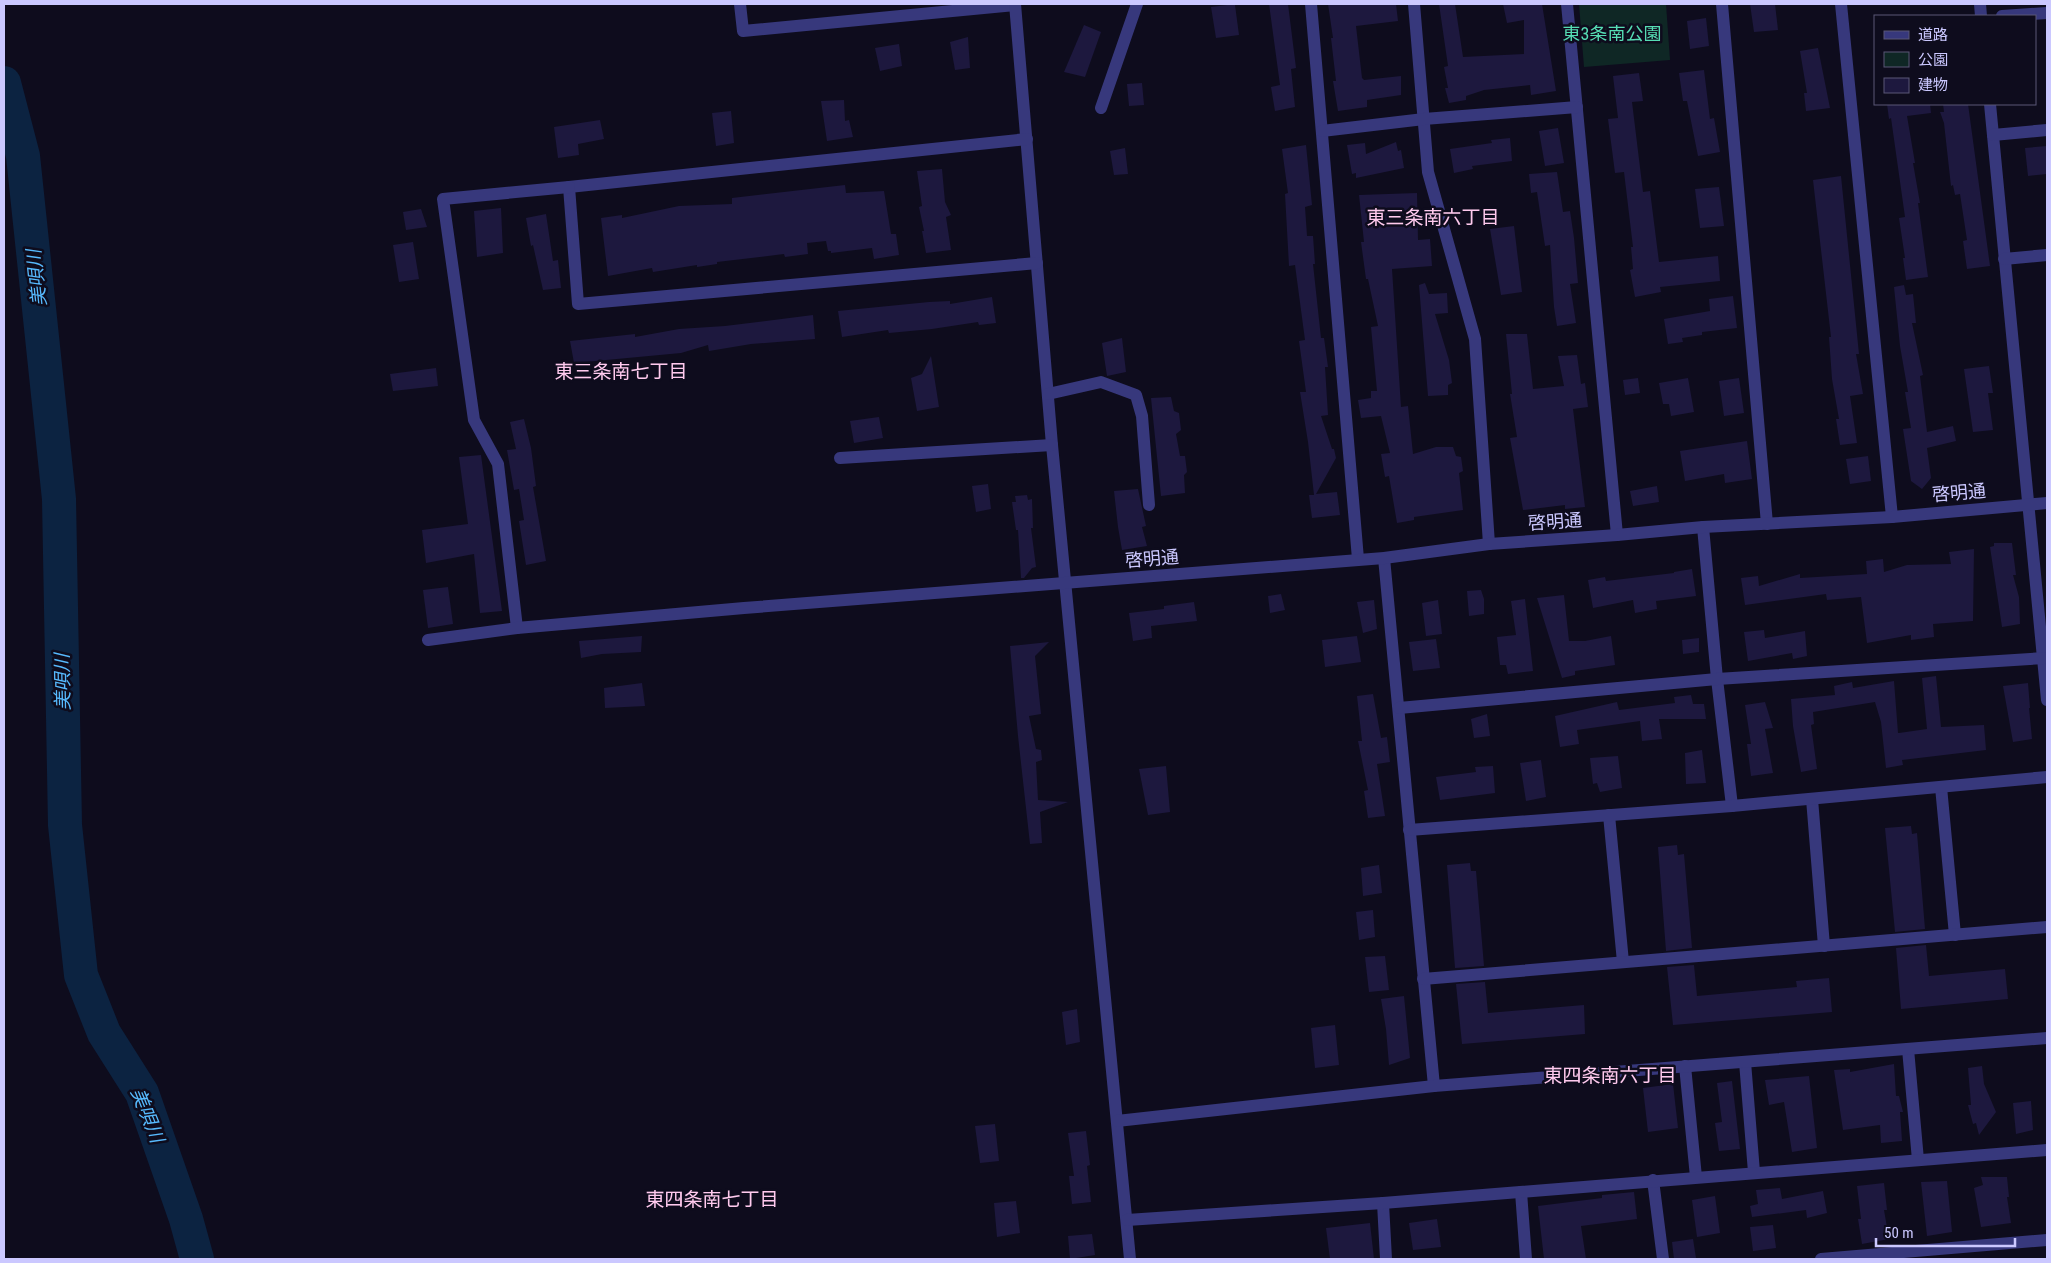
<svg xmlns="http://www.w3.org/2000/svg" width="2051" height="1263" font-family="'Roboto Condensed','Noto Sans JP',sans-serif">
<rect width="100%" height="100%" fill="#0e0c1d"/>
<!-- green -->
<path fill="#0f2725" d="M 1579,4 L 1666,4 L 1670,60 L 1584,67 Z"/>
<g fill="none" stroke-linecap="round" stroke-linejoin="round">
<!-- river -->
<path stroke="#0c2341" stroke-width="34" d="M 4,83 L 23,156 L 59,499 L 65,825 L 81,975 L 104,1033 L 142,1093 L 186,1219 L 197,1259"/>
</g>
<!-- building -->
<g fill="#1d183e">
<path d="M 1269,4 L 1288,4 L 1296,68 L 1291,69 L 1295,107 L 1275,111 L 1271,87 L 1280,85 Z"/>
<path d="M 1328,4 L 1396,4 L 1398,21 L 1356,26 L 1362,78 L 1364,80 L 1401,76 L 1401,95 L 1367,100 L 1367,107 L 1338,111 L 1333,81 L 1336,81 L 1331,38 L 1333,38 Z"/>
<path d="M 1439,4 L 1455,4 L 1463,57 L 1524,54 L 1524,20 L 1507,23 L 1503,4 L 1542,4 L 1556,91 L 1531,95 L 1530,85 L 1484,90 L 1466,96 L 1466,100 L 1449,103 L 1445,88 L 1448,88 L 1444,67 L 1448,66 Z"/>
<path d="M 1750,4 L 1775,4 L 1778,30 L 1754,32 Z"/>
<path d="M 1227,5 L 1235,5 L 1239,35 L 1216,38 L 1211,7 Z"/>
<path d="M 1706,18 L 1709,46 L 1690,49 L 1687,21 Z"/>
<path d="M 1084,25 L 1101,32 L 1085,77 L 1064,72 Z"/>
<path d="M 968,37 L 970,68 L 955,70 L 950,42 Z"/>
<path d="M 899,44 L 902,66 L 880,71 L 875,48 Z"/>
<path d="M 1818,48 L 1830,108 L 1806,111 L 1804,93 L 1807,93 L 1800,51 Z"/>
<path d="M 1704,70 L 1710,119 L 1714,118 L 1720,152 L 1698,156 L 1687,101 L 1683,101 L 1679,73 Z"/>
<path d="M 1639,73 L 1643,101 L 1632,102 L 1643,192 L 1650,191 L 1659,262 L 1718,256 L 1720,281 L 1660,287 L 1661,292 L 1635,297 L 1630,270 L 1633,269 L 1631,247 L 1633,247 L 1624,172 L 1615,173 L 1608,119 L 1618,118 L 1613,76 Z"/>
<path d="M 1142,83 L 1144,105 L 1129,106 L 1127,84 Z"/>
<path d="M 844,100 L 845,121 L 849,120 L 853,137 L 827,141 L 821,101 Z"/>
<path d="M 1887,104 L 1930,104 L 1931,113 L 1907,116 L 1915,163 L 1913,163 L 1920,203 L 1918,203 L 1928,277 L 1906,280 L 1903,258 L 1905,258 L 1899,218 L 1905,217 L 1891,118 L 1889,119 Z"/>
<path d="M 1943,104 L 1968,104 L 1990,266 L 1967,269 L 1963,241 L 1967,240 L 1960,194 L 1955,195 L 1953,185 L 1951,186 L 1944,123 L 1940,112 L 1944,112 Z"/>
<path d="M 731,111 L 734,143 L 716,146 L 712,113 Z"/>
<path d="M 600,120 L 604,139 L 578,144 L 579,155 L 558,158 L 554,127 Z"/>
<path d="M 1558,128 L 1564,163 L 1545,166 L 1539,131 Z"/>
<path d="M 1510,138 L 1512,161 L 1472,166 L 1473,169 L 1454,173 L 1450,149 L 1492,143 L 1491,140 Z"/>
<path d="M 1396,142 L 1398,151 L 1401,150 L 1404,168 L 1356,178 L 1356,173 L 1352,174 L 1347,145 L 1365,143 L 1366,154 Z"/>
<path d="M 1306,145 L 1312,205 L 1305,207 L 1307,236 L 1313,236 L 1315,264 L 1313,264 L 1321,338 L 1324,338 L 1328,367 L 1325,367 L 1328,415 L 1321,416 L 1332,449 L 1334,449 L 1336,458 L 1316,494 L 1337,492 L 1340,515 L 1312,518 L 1309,495 L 1314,495 L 1308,442 L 1300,392 L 1306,392 L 1299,341 L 1305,340 L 1295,265 L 1289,266 L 1285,194 L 1288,193 L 1282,149 Z"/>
<path d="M 2047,146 L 2047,174 L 2028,176 L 2025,148 Z"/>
<path d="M 1125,148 L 1128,174 L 1114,175 L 1110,151 Z"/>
<path d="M 942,169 L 945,202 L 951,215 L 946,217 L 951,250 L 926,253 L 922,231 L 924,231 L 919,207 L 922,206 L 917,171 Z"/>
<path d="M 1557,172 L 1563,212 L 1570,211 L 1574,238 L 1578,283 L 1570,284 L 1576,323 L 1557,326 L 1554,307 L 1550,245 L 1545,246 L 1537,192 L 1531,193 L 1529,174 Z"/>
<path d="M 1841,176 L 1859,354 L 1856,354 L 1863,394 L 1850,396 L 1857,443 L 1840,445 L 1836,419 L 1839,419 L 1832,379 L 1829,337 L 1831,337 L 1813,180 Z"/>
<path d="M 845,185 L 846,193 L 884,191 L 891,234 L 896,234 L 899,255 L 874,259 L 872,248 L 831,253 L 831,251 L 828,251 L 826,241 L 807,243 L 808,254 L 785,257 L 784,254 L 717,262 L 717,264 L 697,267 L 697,265 L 653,272 L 652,268 L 608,276 L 601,218 L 622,215 L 622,218 L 679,206 L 732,204 L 732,198 Z"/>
<path d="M 1719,187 L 1724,226 L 1700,228 L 1695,189 Z"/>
<path d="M 1417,193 L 1418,240 L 1430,239 L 1432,266 L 1392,269 L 1401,407 L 1408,406 L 1413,454 L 1436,447 L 1453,447 L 1456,456 L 1461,457 L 1463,471 L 1459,473 L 1463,510 L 1414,517 L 1414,520 L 1397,523 L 1389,476 L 1385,477 L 1381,454 L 1390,453 L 1381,416 L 1361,418 L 1358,400 L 1371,398 L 1371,391 L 1377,391 L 1371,327 L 1378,326 L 1368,279 L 1366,279 L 1361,242 L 1364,242 L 1359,195 Z"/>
<path d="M 501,208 L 503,253 L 477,257 L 474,211 Z"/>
<path d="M 421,209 L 427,227 L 406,230 L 403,212 Z"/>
<path d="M 546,214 L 553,261 L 558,260 L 561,288 L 543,290 L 533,245 L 531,246 L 526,218 Z"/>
<path d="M 1514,226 L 1522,292 L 1501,295 L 1490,229 Z"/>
<path d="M 413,242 L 419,279 L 399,282 L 393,245 Z"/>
<path d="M 1425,283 L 1429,294 L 1447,293 L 1448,313 L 1435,314 L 1449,360 L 1452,383 L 1448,385 L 1448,395 L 1428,396 L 1419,285 Z"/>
<path d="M 1904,285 L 1906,295 L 1913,294 L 1916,323 L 1912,323 L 1923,375 L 1920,376 L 1927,432 L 1953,426 L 1956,441 L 1927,448 L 1931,478 L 1922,489 L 1911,481 L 1903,429 L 1911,428 L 1905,392 L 1908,392 L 1900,346 L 1894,287 Z"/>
<path d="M 1733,296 L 1737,328 L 1702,332 L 1702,335 L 1682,338 L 1683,342 L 1668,344 L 1664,319 L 1710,311 L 1709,299 Z"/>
<path d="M 992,297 L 996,323 L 979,325 L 978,322 L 932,329 L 889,333 L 888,330 L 842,337 L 838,311 L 929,302 L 950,301 L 950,304 Z"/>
<path d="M 813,315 L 815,339 L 751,344 L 709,351 L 708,345 L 681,353 L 574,363 L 570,341 L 635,334 L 635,337 L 679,329 L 725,326 Z"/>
<path d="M 1506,334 L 1527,334 L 1533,389 L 1564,386 L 1558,356 L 1577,355 L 1581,384 L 1585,383 L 1588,407 L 1573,409 L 1585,507 L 1565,509 L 1565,505 L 1523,510 L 1510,438 L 1517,437 L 1510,394 L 1512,394 Z"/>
<path d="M 1122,338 L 1126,372 L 1107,376 L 1102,343 Z"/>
<path d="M 931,356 L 939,407 L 917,411 L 911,378 L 922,374 Z"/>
<path d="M 1989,366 L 1993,393 L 1988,393 L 1993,430 L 1973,432 L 1964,369 Z"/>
<path d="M 436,368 L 438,386 L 393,391 L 390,374 Z"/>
<path d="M 1638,378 L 1640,393 L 1625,395 L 1623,380 Z"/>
<path d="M 1688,378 L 1694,412 L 1671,416 L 1669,404 L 1663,404 L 1659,383 Z"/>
<path d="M 1739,378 L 1744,413 L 1724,416 L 1719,381 Z"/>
<path d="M 1171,397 L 1174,411 L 1179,413 L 1181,430 L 1176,434 L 1180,456 L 1185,456 L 1187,472 L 1184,475 L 1185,493 L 1161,496 L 1151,398 Z"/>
<path d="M 879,417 L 883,438 L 854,443 L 850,421 Z"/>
<path d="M 524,419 L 531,448 L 536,486 L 533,487 L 546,561 L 526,565 L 519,521 L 524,520 L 519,489 L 514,490 L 507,450 L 516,449 L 510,422 Z"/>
<path d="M 1747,441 L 1752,479 L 1725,483 L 1724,474 L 1685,481 L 1680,451 Z"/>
<path d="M 481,455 L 502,611 L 480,613 L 474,554 L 426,563 L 422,530 L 468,524 L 459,457 Z"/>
<path d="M 1868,456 L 1871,481 L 1850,484 L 1846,459 Z"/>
<path d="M 988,484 L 991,509 L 976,512 L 972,486 Z"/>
<path d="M 1657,486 L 1659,502 L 1633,506 L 1630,491 Z"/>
<path d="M 1138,489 L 1146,526 L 1142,527 L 1147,546 L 1122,550 L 1118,527 L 1114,491 Z"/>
<path d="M 1027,495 L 1028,500 L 1032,499 L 1033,528 L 1031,528 L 1036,567 L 1032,568 L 1024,578 L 1021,578 L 1018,530 L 1016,530 L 1012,502 L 1016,502 L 1015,496 Z"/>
<path d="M 1994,543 L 2012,543 L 2016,575 L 2013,575 L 2019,597 L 2020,624 L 2002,627 L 1990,547 L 1994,546 Z"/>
<path d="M 1974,549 L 1973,621 L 1933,624 L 1934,637 L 1911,640 L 1911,635 L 1867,643 L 1861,597 L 1827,600 L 1826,594 L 1745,605 L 1741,578 L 1758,576 L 1759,586 L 1800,574 L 1800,578 L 1867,574 L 1866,561 L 1883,559 L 1884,572 L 1907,565 L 1951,564 L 1949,552 Z"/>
<path d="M 1692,569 L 1696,596 L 1656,601 L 1657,609 L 1635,613 L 1633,600 L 1593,608 L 1588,580 L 1605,577 L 1606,581 L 1674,573 L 1674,572 Z"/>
<path d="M 448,587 L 453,624 L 428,628 L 423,590 Z"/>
<path d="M 1481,590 L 1484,599 L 1484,614 L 1469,616 L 1467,591 Z"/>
<path d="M 1281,594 L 1285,610 L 1270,613 L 1268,596 Z"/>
<path d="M 1564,595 L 1569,641 L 1585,641 L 1611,636 L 1615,665 L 1575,671 L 1575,675 L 1562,678 L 1537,598 Z"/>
<path d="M 1525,599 L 1533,671 L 1508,674 L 1506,665 L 1500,665 L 1497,637 L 1516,635 L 1511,601 Z"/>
<path d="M 1374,600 L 1377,629 L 1363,633 L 1357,602 Z"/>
<path d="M 1438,600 L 1442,634 L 1426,636 L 1422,603 Z"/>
<path d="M 1194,602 L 1197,621 L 1151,626 L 1152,638 L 1133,641 L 1129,613 L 1164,609 L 1164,606 Z"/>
<path d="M 1764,630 L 1765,638 L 1805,631 L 1807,656 L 1793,659 L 1792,653 L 1748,661 L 1744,632 Z"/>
<path d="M 642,636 L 641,652 L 602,654 L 581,658 L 579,641 Z"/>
<path d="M 1357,636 L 1361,662 L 1325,667 L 1322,640 Z"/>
<path d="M 1699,638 L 1699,652 L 1683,654 L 1682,640 Z"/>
<path d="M 1436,639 L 1440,668 L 1413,671 L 1409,642 Z"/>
<path d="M 1049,642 L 1035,656 L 1041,714 L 1029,716 L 1036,749 L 1041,750 L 1042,760 L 1036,762 L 1038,800 L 1068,802 L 1040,812 L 1042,843 L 1030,844 L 1018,736 L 1010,646 Z"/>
<path d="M 1936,676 L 1941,727 L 1984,725 L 1986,750 L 1902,760 L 1903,765 L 1886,768 L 1881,722 L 1875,702 L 1813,712 L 1814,724 L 1811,725 L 1817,769 L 1801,772 L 1793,726 L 1791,699 L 1835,695 L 1834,686 L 1852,682 L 1853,688 L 1894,681 L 1898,733 L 1899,733 L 1927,729 L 1922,678 Z"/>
<path d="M 642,683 L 645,706 L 605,708 L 604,688 Z"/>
<path d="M 2028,683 L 2030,708 L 2029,708 L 2032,739 L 2013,742 L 2003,686 Z"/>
<path d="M 1373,694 L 1381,738 L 1387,737 L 1390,762 L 1377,764 L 1385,816 L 1368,818 L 1364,791 L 1368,790 L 1358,741 L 1362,741 L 1357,696 Z"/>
<path d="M 1691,695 L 1693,704 L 1704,704 L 1706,719 L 1659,719 L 1662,739 L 1642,741 L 1640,721 L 1577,730 L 1579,744 L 1560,747 L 1555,716 L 1617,702 L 1619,710 L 1675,703 L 1674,697 Z"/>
<path d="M 1765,702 L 1773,728 L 1765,729 L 1773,773 L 1751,776 L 1747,744 L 1751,744 L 1745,705 Z"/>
<path d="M 1487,714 L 1490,736 L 1474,738 L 1471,719 Z"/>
<path d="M 1702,750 L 1706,783 L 1686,784 L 1685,753 Z"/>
<path d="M 1618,756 L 1622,788 L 1600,792 L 1597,783 L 1593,784 L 1590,758 Z"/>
<path d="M 1541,760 L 1546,797 L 1526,801 L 1520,763 Z"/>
<path d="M 1166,766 L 1170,812 L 1148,815 L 1139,769 Z"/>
<path d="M 1493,766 L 1495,793 L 1440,800 L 1436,777 L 1476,772 L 1475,767 Z"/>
<path d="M 1911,826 L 1912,834 L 1917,833 L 1925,929 L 1895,932 L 1885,828 Z"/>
<path d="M 1677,845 L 1678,855 L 1684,854 L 1692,948 L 1666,951 L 1658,847 Z"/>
<path d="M 1470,863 L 1471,871 L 1476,871 L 1484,966 L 1455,968 L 1447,865 Z"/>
<path d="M 1379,865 L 1382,893 L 1363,896 L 1361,868 Z"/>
<path d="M 1373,910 L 1375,937 L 1359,940 L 1356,912 Z"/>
<path d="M 1926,945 L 1929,976 L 2005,969 L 2008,999 L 1901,1009 L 1896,948 Z"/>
<path d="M 1385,956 L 1389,990 L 1369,992 L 1365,957 Z"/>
<path d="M 1694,965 L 1697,996 L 1797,987 L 1796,981 L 1829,978 L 1832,1012 L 1673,1025 L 1667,967 Z"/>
<path d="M 1485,982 L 1488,1013 L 1584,1005 L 1585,1034 L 1462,1044 L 1456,984 Z"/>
<path d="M 1404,996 L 1410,1058 L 1389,1065 L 1386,1029 L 1381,999 Z"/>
<path d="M 1077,1009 L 1080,1042 L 1066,1045 L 1062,1012 Z"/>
<path d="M 1335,1025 L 1339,1065 L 1315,1068 L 1311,1028 Z"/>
<path d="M 1894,1064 L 1896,1096 L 1899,1096 L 1903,1112 L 1900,1112 L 1902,1141 L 1881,1143 L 1880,1125 L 1843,1130 L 1834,1070 L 1850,1069 L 1850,1072 Z"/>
<path d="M 1982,1066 L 1984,1084 L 1996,1112 L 1979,1135 L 1976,1123 L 1973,1124 L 1968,1105 L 1971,1105 L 1968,1068 Z"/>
<path d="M 1809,1076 L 1817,1148 L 1792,1152 L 1784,1102 L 1769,1105 L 1765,1080 Z"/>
<path d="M 1732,1081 L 1740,1149 L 1719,1151 L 1715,1123 L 1722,1122 L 1717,1083 Z"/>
<path d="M 1673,1084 L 1678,1128 L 1648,1132 L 1643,1088 Z"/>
<path d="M 2031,1101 L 2033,1130 L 2016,1134 L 2013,1103 Z"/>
<path d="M 995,1124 L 999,1161 L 980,1163 L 975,1126 Z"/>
<path d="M 1086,1131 L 1090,1165 L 1087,1166 L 1091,1202 L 1072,1204 L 1069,1176 L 1074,1176 L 1068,1133 Z"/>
<path d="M 1981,1177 L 2007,1177 L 2009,1197 L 2007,1197 L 2011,1223 L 1981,1227 L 1974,1188 L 1983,1185 Z"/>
<path d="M 1947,1181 L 1952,1232 L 1927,1236 L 1921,1182 Z"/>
<path d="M 1884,1183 L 1887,1210 L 1884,1210 L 1889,1239 L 1862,1244 L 1858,1219 L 1861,1219 L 1857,1186 Z"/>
<path d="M 1780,1188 L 1782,1199 L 1823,1191 L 1827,1213 L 1807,1218 L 1806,1210 L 1752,1217 L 1750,1206 L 1758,1204 L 1756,1190 Z"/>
<path d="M 1634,1192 L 1637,1219 L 1581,1226 L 1586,1259 L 1544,1259 L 1538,1206 L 1602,1198 L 1602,1195 Z"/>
<path d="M 1715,1196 L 1720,1233 L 1697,1237 L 1692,1200 Z"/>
<path d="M 1016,1201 L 1020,1233 L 997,1237 L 994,1203 Z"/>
<path d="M 1437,1219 L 1441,1247 L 1413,1250 L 1409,1223 Z"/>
<path d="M 1370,1223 L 1374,1259 L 1330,1259 L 1326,1228 Z"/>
<path d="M 1773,1225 L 1776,1248 L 1753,1251 L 1750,1227 Z"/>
<path d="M 1092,1234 L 1095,1255 L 1070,1259 L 1068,1236 Z"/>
<path d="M 1693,1239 L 1696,1258 L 1674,1259 L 1672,1242 Z"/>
</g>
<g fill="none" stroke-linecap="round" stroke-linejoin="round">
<!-- minor -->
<g stroke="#37387c" stroke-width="12">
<path d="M 740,4 L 743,31 L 1015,5"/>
<path d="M 1015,4 L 1052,445 L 1130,1259"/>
<path d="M 1311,4 L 1358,559"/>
<path d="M 1414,4 L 1428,172 L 1475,339 L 1489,544"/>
<path d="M 1567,4 L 1617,535"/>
<path d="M 1722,4 L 1767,524"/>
<path d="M 1841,4 L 1892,517"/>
<path d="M 1980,4 L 1981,16"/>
<path d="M 2002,16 L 2047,13"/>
<path d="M 1990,104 L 2047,700"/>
<path d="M 1101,108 L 1137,4"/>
<path d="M 1322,131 L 1424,119 L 1577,107"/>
<path d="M 1993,135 L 2047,130"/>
<path d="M 1027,139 L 569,187 L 578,304 L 1037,263"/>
<path d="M 2004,259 L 2047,255"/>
<path d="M 1048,394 L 1101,382 L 1136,395 L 1142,416 L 1149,505"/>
<path d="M 840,458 L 1052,445"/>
<path d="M 1703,527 L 1717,679 L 1732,806"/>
<path d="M 1384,558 L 1434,1086"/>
<path d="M 517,628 L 498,464 L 474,420 L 443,199 L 569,187"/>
<path d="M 428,640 L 517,628 L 744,608 L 1384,558 L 1489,544 L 1617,535 L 1703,527 L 1892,517 L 2047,503"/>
<path d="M 1399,708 L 1717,679 L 2044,658"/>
<path d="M 1941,787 L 1955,935"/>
<path d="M 1812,799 L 1824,946"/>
<path d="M 1609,815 L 1623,962"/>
<path d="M 1409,830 L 1732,806 L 2047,777"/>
<path d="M 1423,979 L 2047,927"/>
<path d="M 1908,1049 L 1918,1160"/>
<path d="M 1745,1062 L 1754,1172"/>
<path d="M 1685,1066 L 1696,1177"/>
<path d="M 1117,1121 L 1434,1086 L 2047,1038"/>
<path d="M 1653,1180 L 1663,1259"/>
<path d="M 1521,1192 L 1526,1259"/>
<path d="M 1383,1203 L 1386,1259"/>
<path d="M 1127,1220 L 1383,1203 L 2047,1150"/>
<path d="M 1821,1259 L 2047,1240"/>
</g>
</g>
<g text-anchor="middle" stroke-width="5" stroke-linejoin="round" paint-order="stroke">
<!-- park labels -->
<g font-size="18" fill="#56ddb4" stroke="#0e0c1d">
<text x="1612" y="40">東3条南公園</text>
</g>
<!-- street labels -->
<g font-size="18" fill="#cbc8ff" stroke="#0e0c1d">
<text transform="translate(1959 493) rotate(-5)" y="6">啓明通</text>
<text transform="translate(1555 522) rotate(-4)" y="6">啓明通</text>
<text transform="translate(1152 559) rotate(-5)" y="6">啓明通</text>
</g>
<!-- neighbourhood labels -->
<g font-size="19" fill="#ffcaee" stroke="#0e0c1d">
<text x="1433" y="224">東三条南六丁目</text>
<text x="621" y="378">東三条南七丁目</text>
<text x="1610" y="1082">東四条南六丁目</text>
<text x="712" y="1206">東四条南七丁目</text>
</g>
<!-- water labels -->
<g font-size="19" font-style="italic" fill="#57bafe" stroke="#0e0c1d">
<text transform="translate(36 278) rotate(-96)" y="7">美唄川</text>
<text transform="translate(62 682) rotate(-91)" y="7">美唄川</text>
<text transform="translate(148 1115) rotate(68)" y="7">美唄川</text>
</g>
</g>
<!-- border -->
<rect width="2051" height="1263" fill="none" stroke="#cbc8ff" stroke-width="10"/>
<!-- legend -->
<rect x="1874" y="15" width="162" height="90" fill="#0e0c1d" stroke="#5a5777"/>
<rect x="1884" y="31" width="25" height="8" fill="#37387c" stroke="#5a5777"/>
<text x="1918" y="40" font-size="15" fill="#cbc8ff">道路</text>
<rect x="1884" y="52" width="25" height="15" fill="#0f2725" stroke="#5a5777"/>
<text x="1918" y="65" font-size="15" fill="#cbc8ff">公園</text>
<rect x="1884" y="78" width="25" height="15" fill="#1d183e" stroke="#5a5777"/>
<text x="1918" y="90" font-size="15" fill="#cbc8ff">建物</text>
<!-- scale -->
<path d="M1876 1238v8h139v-8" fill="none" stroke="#cbc8ff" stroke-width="2.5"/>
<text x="1884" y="1238" font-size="15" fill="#cbc8ff" stroke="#0e0c1d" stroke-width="4" paint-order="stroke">50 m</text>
</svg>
